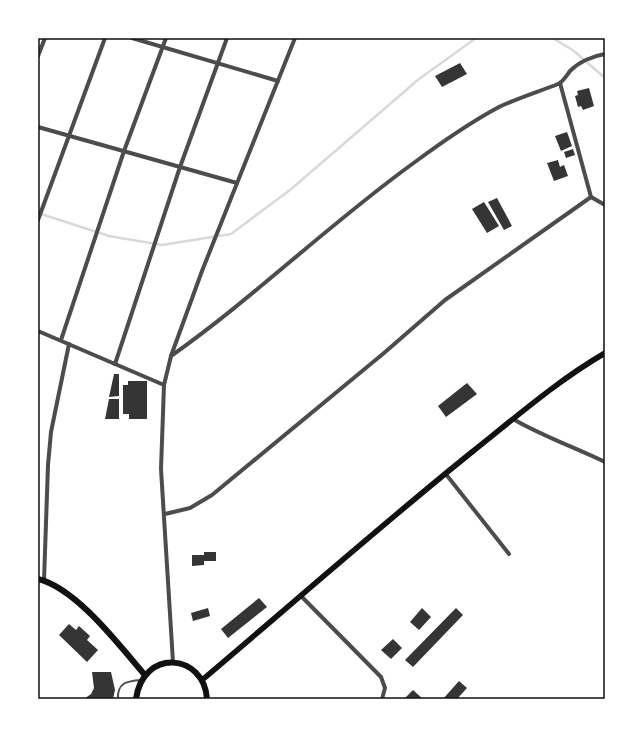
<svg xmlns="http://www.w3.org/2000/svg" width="643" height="737" font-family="Bitter,serif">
<rect width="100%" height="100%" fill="#fff"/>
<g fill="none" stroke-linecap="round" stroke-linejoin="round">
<!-- stream -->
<g stroke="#d9d9d9" stroke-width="2.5">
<path d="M 553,38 L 574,51 L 605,78"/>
<path d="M 38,213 L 109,236 L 162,245 L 231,234 L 290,190 L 419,79 L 476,38"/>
</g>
</g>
<!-- building -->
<g fill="#353535">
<path d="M 460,63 L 467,74 L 442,87 L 435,76 Z"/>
<path d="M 589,88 L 594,106 L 583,110 L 581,106 L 578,107 L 575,96 L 578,95 L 577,91 Z"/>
<path d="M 567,132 L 572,146 L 561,151 L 555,136 Z"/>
<path d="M 573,149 L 575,155 L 566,158 L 564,152 Z"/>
<path d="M 558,160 L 560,167 L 564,165 L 568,176 L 554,181 L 547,163 Z"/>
<path d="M 497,198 L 512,226 L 504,230 L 488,202 Z"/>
<path d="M 484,202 L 499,226 L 487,233 L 472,209 Z"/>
<path d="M 114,374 L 119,374 L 119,396 L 109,397 Z"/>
<path d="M 128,381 L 147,381 L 147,419 L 129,419 L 129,414 L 123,414 L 123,385 L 128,385 Z"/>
<path d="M 467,383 L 477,394 L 446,417 L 438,406 Z"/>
<path d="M 109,399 L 119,399 L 119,419 L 105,419 Z"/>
<path d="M 204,552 L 216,552 L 216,561 L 204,561 L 204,565 L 192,566 L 192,555 L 204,555 Z"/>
<path d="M 259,598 L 267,607 L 228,638 L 221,629 Z"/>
<path d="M 208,608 L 210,616 L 193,621 L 191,613 Z"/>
<path d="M 422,608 L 431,617 L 419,630 L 410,622 Z"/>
<path d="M 456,608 L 463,615 L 413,667 L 405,660 Z"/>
<path d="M 69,624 L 76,630 L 79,626 L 90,636 L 87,640 L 98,650 L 87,662 L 59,635 Z"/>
<path d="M 393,639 L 402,648 L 391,659 L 381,650 Z"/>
<path d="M 92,672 L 111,672 L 115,690 L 113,699 L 84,699 L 91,694 L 94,688 Z"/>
<path d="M 459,681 L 467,688 L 457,699 L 443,699 Z"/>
<path d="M 413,690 L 423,699 L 404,699 Z"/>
</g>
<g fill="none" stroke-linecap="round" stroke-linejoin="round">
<!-- service -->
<path stroke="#4c4c4c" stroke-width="2" d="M 118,699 C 117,682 128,681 141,680"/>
<!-- minor -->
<g stroke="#4c4c4c" stroke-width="4">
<path d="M 132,38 L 278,81"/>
<path d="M 38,56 L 45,38"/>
<path d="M 560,83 L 591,197 L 605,205"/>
<path d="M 38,127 L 237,183"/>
<path d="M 38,220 L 105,38"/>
<path d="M 38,331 L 164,385"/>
<path d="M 61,340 L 124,151 L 166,38"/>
<path d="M 171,356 C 256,296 330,223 415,162 C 442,142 469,123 499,107 C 518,98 538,92 558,84 C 563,82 567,75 570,71 C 579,62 593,56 605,54"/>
<path d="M 115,364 L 180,167 L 227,38"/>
<path d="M 513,419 C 542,436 574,447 605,462"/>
<path d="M 445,473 L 509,554"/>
<path d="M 165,514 L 190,508 L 212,495 L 384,353 L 445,300 L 591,197"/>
<path d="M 44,581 L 48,465 L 51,432 L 69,344"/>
<path d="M 301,596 L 381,677 L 385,688 L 382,699"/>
<path d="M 173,662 L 161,469 L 164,385 L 171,356 L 202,271 L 295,38"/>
</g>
<!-- secondary -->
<path stroke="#111" stroke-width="5.5" d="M 202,680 C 292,604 380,526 472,452 C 516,417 557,381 605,353"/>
<!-- primary -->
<g stroke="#111" stroke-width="6">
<path d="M 38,579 C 76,588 119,645 144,674"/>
<path d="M 136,699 C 143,648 204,653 207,699"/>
</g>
</g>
<!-- border -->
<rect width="643" height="737" fill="none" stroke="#ffffff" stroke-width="78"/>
<rect x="39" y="39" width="565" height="659" fill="none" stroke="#111" stroke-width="1.5"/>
</svg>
